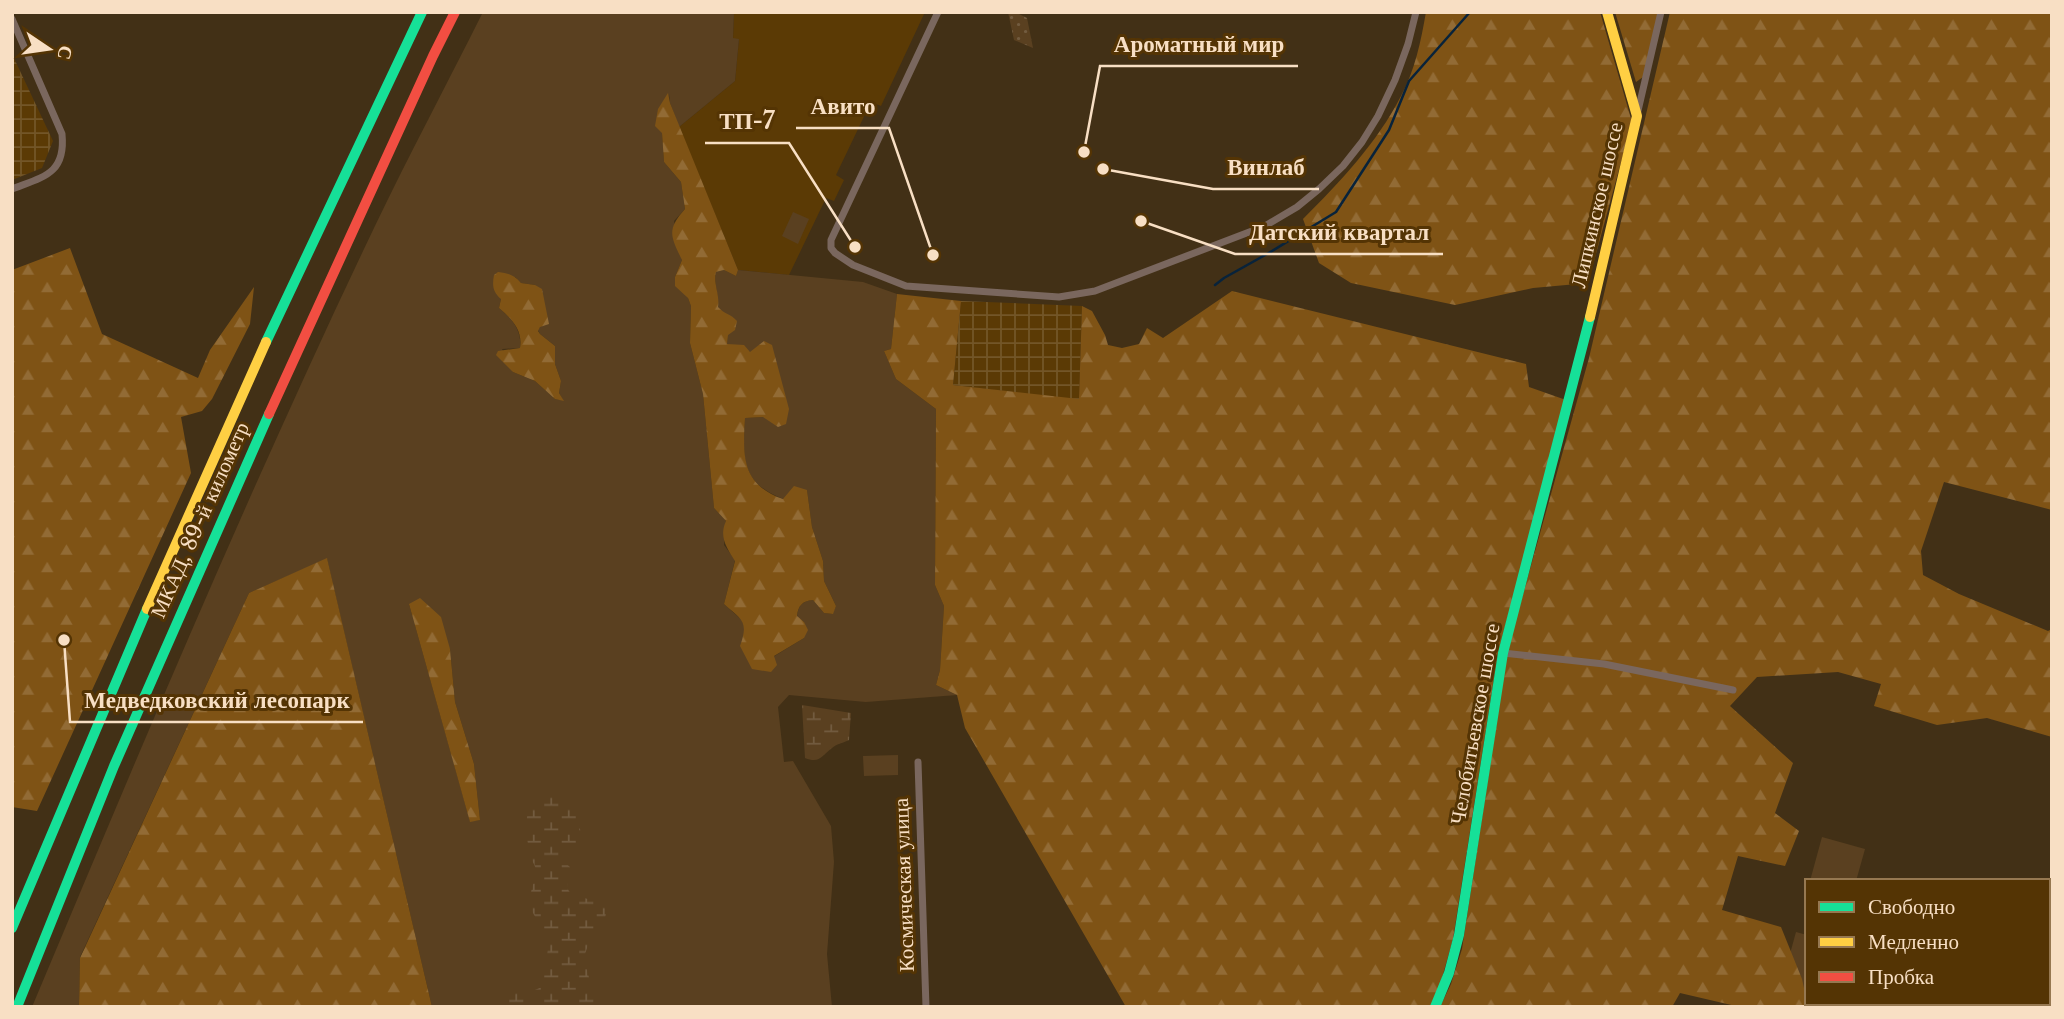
<svg xmlns="http://www.w3.org/2000/svg" width="2064" height="1019" font-family="'Libre Baskerville',serif">
<defs>
<pattern id="industrial-grid" width="8" height="8" patternUnits="userSpaceOnUse" patternTransform="scale(1.75)"><rect width="8" height="8" fill="#5b3a05"/><path d="M0 4h8M4 0v8" fill="none" stroke="#735628"/></pattern>
<pattern id="forest-firs" width="22" height="20" patternUnits="userSpaceOnUse" patternTransform="scale(1.75)"><rect width="22" height="20" fill="#7f5315"/><path d="M5 1l3.5 6h-7zM16 11l3.5 6h-7z" fill="#926b35"/></pattern>
<pattern id="wetland-marsh" width="20" height="14" patternUnits="userSpaceOnUse" patternTransform="scale(1.75)"><rect width="20" height="14" fill="#5a4020"/><path d="M1 5h8M5 5V1M11 12h8M15 12V8" fill="none" stroke="#725b3f"/></pattern>
<pattern id="park-dots" width="8" height="8" patternUnits="userSpaceOnUse" patternTransform="scale(1.75)"><rect width="8" height="8" fill="#5a4020"/><path d="M2 2h.1M6 6h.1" fill="none" stroke="#725b3f" stroke-width="1.8" stroke-linecap="round"/></pattern>
</defs>
<rect width="100%" height="100%" fill="#423016"/>
<!-- built -->
<path fill="#5b3a05" d="M 734,12 L 925,12 L 881,106 L 871,102 L 836,175 L 844,180 L 834,201 L 826,198 L 789,275 L 738,270 L 679,127 L 735,81 L 739,39 L 733,39 Z"/>
<!-- industrial -->
<g fill="url(#industrial-grid)">
<path d="M 12,54 L 53,141 L 42,168 L 12,180 Z"/>
<path d="M 961,301 L 1082,306 L 1079,400 L 953,385 Z"/>
</g>
<!-- grass -->
<g fill="#5a4020" fill-rule="evenodd">
<path d="M 483,12 L 734,12 L 733,38 L 739,39 L 735,81 L 679,127 L 670,103 L 669,94 L 662,132 L 664,162 L 681,182 L 685,209 L 674,221 L 682,260 L 675,277 L 688,298 L 691,306 L 690,343 L 703,394 L 714,508 L 726,521 L 724,545 L 735,560 L 724,604 L 744,622 L 746,630 L 773,657 L 804,638 L 804,622 L 797,617 C 798,606 802,601 813,600 L 824,613 L 832,614 L 836,606 L 824,581 L 823,561 L 812,527 L 807,490 L 783,499 C 740,482 743,457 745,418 L 763,417 L 750,352 L 727,344 C 728,331 726,316 717,307 C 720,294 713,285 716,272 L 724,270 L 736,276 L 738,270 L 863,282 L 897,294 L 891,349 L 884,351 L 896,379 L 936,409 L 935,585 L 944,606 L 940,670 L 936,685 L 957,695 L 866,702 L 789,695 L 778,707 L 784,762 L 793,761 L 831,826 L 834,862 L 827,954 L 832,1007 L 432,1007 L 327,559 L 249,593 L 80,957 L 79,1007 L 32,1007 C 142,745 252,483 374,228 C 409,155 447,84 483,12 ZM 515,277 L 521,283 L 535,285 L 540,327 L 538,330 L 540,334 L 555,346 L 555,364 L 561,381 L 559,393 L 563,400 L 555,399 L 535,381 L 513,372 L 502,349 L 520,348 C 522,330 512,319 499,308 L 501,299 ZM 409,604 L 450,649 L 455,702 L 474,764 L 480,820 L 470,821 Z"/>
<path d="M 793,212 L 809,219 L 798,244 L 782,236 Z"/>
<path d="M 898,755 L 898,775 L 864,776 L 863,756 Z"/>
<path d="M 1822,837 L 1865,849 L 1856,881 L 1810,881 Z"/>
<path d="M 1796,932 L 1807,935 L 1807,1001 L 1779,994 Z"/>
<path d="M 1814,1003 L 1941,1003 L 1940,1007 L 1828,1007 Z"/>
</g>
<!-- forest -->
<g fill="url(#forest-firs)">
<path d="M 1426,12 L 1600,12 L 1632,122 L 1588,283 L 1533,288 L 1455,305 L 1351,283 L 1319,263 L 1303,219 C 1340,182 1377,143 1401,96 C 1415,70 1421,41 1426,12 Z"/>
<path d="M 1615,12 L 1659,12 L 1643,77 L 1636,82 Z"/>
<path d="M 1670,12 L 2052,12 L 2052,510 L 1944,482 L 1921,551 L 1923,575 L 1959,594 L 2048,631 L 2052,629 L 2052,737 L 1987,718 L 1937,725 L 1874,706 L 1881,684 L 1838,672 L 1757,677 L 1730,706 L 1793,763 L 1775,813 L 1799,831 L 1785,866 L 1738,856 L 1722,910 L 1781,927 L 1802,979 L 1808,1007 L 1740,1007 L 1680,993 L 1672,1007 L 1440,1007 L 1451,984 L 1462,949 L 1508,648 L 1589,358 Z"/>
<path d="M 668,93 L 670,103 L 738,270 L 736,276 L 724,270 L 716,272 C 713,284 720,294 718,307 C 724,314 731,314 737,321 L 735,330 L 728,335 L 727,344 L 744,345 L 750,352 L 764,341 L 772,345 L 789,409 L 786,424 L 778,427 L 763,417 L 745,418 C 743,456 741,484 783,499 L 794,486 L 807,490 L 812,527 L 823,561 L 824,581 L 836,606 L 833,614 L 824,613 L 813,600 C 802,601 798,606 797,616 L 804,622 L 808,630 L 804,638 L 774,656 L 777,665 L 771,672 L 752,669 L 740,646 C 749,621 742,620 724,604 L 735,561 C 726,547 719,536 726,521 L 714,508 L 703,394 L 690,343 L 691,306 L 688,298 L 675,286 L 675,277 L 682,260 C 671,237 666,230 685,209 L 681,182 L 664,162 L 662,133 L 655,126 L 658,109 Z"/>
<path d="M 70,248 L 102,334 L 198,378 L 210,350 L 254,287 L 250,324 L 212,399 L 202,411 L 181,417 L 191,473 L 37,811 L 12,807 L 12,270 Z"/>
<path d="M 498,272 C 508,273 514,275 521,283 L 535,285 L 542,289 L 549,324 L 540,327 L 538,331 L 540,334 L 555,346 L 555,364 L 561,381 L 559,393 L 564,401 L 555,399 L 535,381 L 513,372 L 496,355 L 498,351 L 520,348 C 523,330 512,319 499,308 L 501,299 C 493,292 492,286 494,275 Z"/>
<path d="M 1232,291 L 1526,364 L 1529,387 L 1566,400 L 1498,653 L 1453,939 L 1438,992 L 1430,1007 L 1126,1007 L 965,728 L 957,695 L 936,685 L 940,670 L 944,606 L 935,585 L 936,409 L 896,379 L 884,351 L 891,349 L 897,294 L 961,301 L 953,385 L 1079,399 L 1082,306 L 1092,311 L 1105,335 L 1108,345 L 1122,348 L 1139,344 L 1147,328 L 1163,338 Z"/>
<path d="M 327,558 L 432,1007 L 79,1007 L 80,958 L 249,593 Z"/>
<path d="M 420,598 L 441,617 L 450,649 L 455,702 L 474,764 L 480,820 L 470,822 L 409,604 Z"/>
</g>
<!-- wetland -->
<g fill="url(#wetland-marsh)">
<path d="M 802,705 L 851,713 L 849,740 C 843,743 836,744 832,748 C 821,756 820,764 805,758 Z"/>
<path d="M 544,797 L 555,797 L 570,801 L 579,824 L 583,844 L 559,858 L 570,867 L 567,888 L 571,894 L 601,903 L 607,909 L 603,927 L 589,942 L 584,957 L 596,1007 L 507,1007 L 506,1005 L 511,986 L 518,986 L 530,992 L 542,987 L 550,936 C 543,927 534,918 531,908 C 527,893 536,883 536,870 C 535,865 531,859 530,855 C 526,834 520,805 544,797 Z"/>
</g>
<!-- park -->
<path fill="url(#park-dots)" d="M 1008,12 L 1015,12 L 1027,18 L 1033,48 L 1014,40 Z"/>
<g fill="none" stroke-linecap="round" stroke-linejoin="round">
<!-- stream -->
<path stroke="#08233b" stroke-width="2.5" d="M 1215,285 L 1224,278 L 1267,254 L 1336,212 L 1389,130 L 1409,81 L 1470,12"/>
<!-- street -->
<g stroke="#7a675e" stroke-width="7">
<path d="M 938,12 L 831,240 L 831,248 L 835,253 L 853,265 L 906,286 L 1059,297 L 1095,291 L 1265,226 L 1297,207 L 1319,189 L 1343,166 L 1362,142 L 1378,116 L 1395,80 L 1408,44 L 1416,12"/>
<path d="M 12,19 L 62,134 C 66,174 43,177 12,189"/>
<path d="M 1637,115 L 1661,12"/>
<path d="M 1503,653 L 1604,664 L 1733,690"/>
<path d="M 918,762 L 926,1007"/>
</g>
<!-- fast -->
<g stroke="#16e098" stroke-width="10">
<path d="M 266,342 L 422,12"/>
<path d="M 12,928 L 147,609"/>
<path d="M 17,1007 L 114,766 L 269,414"/>
<path d="M 1435,1007 L 1449,973 L 1459,935 L 1503,653 L 1590,317"/>
</g>
<!-- slow -->
<g stroke="#ffcf43" stroke-width="10">
<path d="M 1590,317 L 1637,116 L 1607,12"/>
<path d="M 147,609 L 266,342"/>
</g>
<!-- jam -->
<path stroke="#f24e42" stroke-width="10" d="M 269,414 L 433,56 L 455,12"/>
</g>
<g text-anchor="middle" stroke-width="6" stroke-linejoin="round" paint-order="stroke">
<!-- street labels -->
<g font-size="21" fill="#f8dfc4" stroke="#543404">
<text transform="translate(1597 205) rotate(-77)" y="7">Липкинское шоссе</text>
<text transform="translate(200 520) rotate(-66)" y="7">МКАД, 89-й километр</text>
<text transform="translate(1475 724) rotate(-80)" y="7">Челобитьевское шоссе</text>
<text transform="translate(904 885) rotate(-92)" y="7">Космическая улица</text>
</g>
</g>
<!-- callouts -->
<path fill="none" stroke="#f8dfc4" stroke-width="2.5" d="M1084 152L1100 66H1298M933 255L889 128H796M855 247L789 143H705M1103 169L1213 189H1319M1141 221L1235 254H1443M64 640L70 722H363"/>
<g fill="#f8dfc4" stroke="#543404" stroke-width="2.5">
<circle cx="1084" cy="152" r="7"/>
<circle cx="933" cy="255" r="7"/>
<circle cx="855" cy="247" r="7"/>
<circle cx="1103" cy="169" r="7"/>
<circle cx="1141" cy="221" r="7"/>
<circle cx="64" cy="640" r="7"/>
</g>
<g font-size="23" text-anchor="middle" font-weight="bold" fill="#f8dfc4" stroke="#543404" stroke-width="6" stroke-linejoin="round" paint-order="stroke">
<text x="1199" y="52">Ароматный мир</text>
<text x="843" y="114">Авито</text>
<text x="747" y="129">ТП-7</text>
<text x="1266" y="175">Винлаб</text>
<text x="1339" y="240">Датский квартал</text>
<text x="217" y="708">Медведковский лесопарк</text>
</g>
<!-- border -->
<rect width="2064" height="1019" fill="none" stroke="#f8dfc4" stroke-width="28"/>
<!-- legend -->
<rect x="1805" y="879" width="245" height="126" fill="#543404" stroke="#967851" stroke-width="2"/>
<rect x="1819" y="902" width="35" height="10" fill="#16e098" stroke="#967851" stroke-width="2"/>
<text x="1868" y="914" font-size="21" fill="#f8dfc4">Свободно</text>
<rect x="1819" y="937" width="35" height="10" fill="#ffcf43" stroke="#967851" stroke-width="2"/>
<text x="1868" y="949" font-size="21" fill="#f8dfc4">Медленно</text>
<rect x="1819" y="972" width="35" height="10" fill="#f24e42" stroke="#967851" stroke-width="2"/>
<text x="1868" y="984" font-size="21" fill="#f8dfc4">Пробка</text>
<!-- north arrow -->
<g transform="translate(49 49) rotate(103)" stroke="#543404" stroke-width="5" paint-order="stroke">
<path d="M0-5L12 26L0 18L-12 26Z" fill="#f8dfc4"/>
<text y="-10" font-size="19" font-weight="bold" text-anchor="middle" fill="#f8dfc4">С</text>
</g>
</svg>
